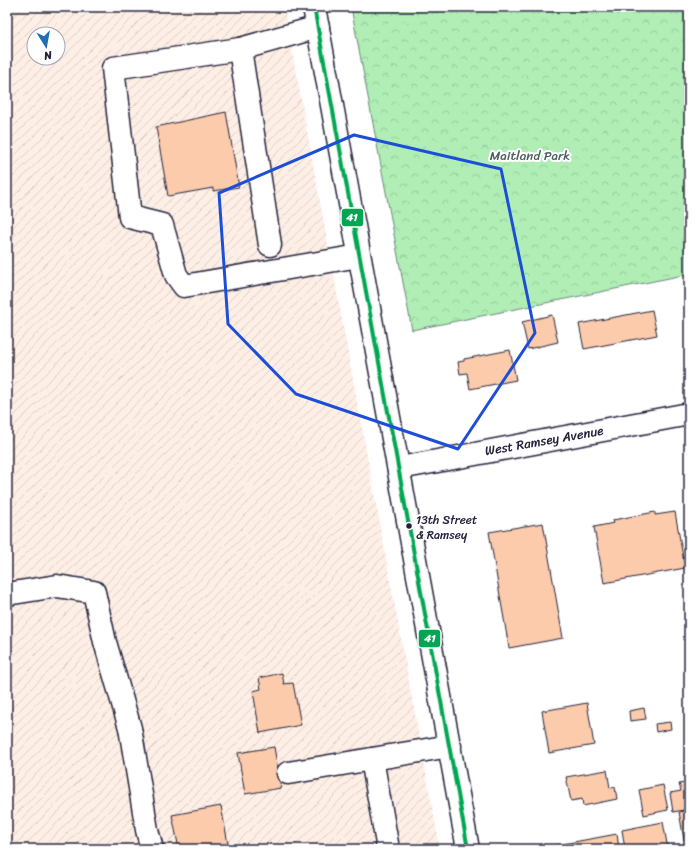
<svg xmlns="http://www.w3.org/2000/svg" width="696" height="856" font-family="Sriracha,sans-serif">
<defs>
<pattern id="industrial-furrows" width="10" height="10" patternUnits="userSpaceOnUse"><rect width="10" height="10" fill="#feefe6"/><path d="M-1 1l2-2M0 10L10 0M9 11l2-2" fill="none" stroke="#d9cdc6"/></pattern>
<pattern id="forest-crowns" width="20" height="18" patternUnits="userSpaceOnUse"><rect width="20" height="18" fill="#b0eeb5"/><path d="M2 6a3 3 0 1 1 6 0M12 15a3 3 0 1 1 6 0" fill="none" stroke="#97cc9d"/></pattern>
</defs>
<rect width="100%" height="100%" fill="#fff"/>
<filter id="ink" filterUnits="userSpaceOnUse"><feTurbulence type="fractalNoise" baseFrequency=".025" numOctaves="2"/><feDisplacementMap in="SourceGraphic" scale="8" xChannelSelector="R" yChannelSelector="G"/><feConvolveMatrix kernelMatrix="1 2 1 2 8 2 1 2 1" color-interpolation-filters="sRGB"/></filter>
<g filter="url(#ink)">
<!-- industrial -->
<path fill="url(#industrial-furrows)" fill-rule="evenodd" d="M 7,7 L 284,7 L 440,849 L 7,849 ZM 34,34 L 58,34 L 58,58 L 34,58 Z"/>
<!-- forest -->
<path fill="url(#forest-crowns)" stroke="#698878" d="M 351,7 L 689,7 L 689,274 L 412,330 Z"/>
<!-- building -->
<g fill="#fccbac" stroke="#22223b">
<path d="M 226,112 L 239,187 L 213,191 L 213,188 L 168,196 L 156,127 Z"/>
<path d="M 652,310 L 657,335 L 584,349 L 579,324 Z"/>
<path d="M 552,315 L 558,342 L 528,349 L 522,322 Z"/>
<path d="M 510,350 L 516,380 L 470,389 L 467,373 L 460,374 L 458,362 L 464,361 L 464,359 Z"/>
<path d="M 655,512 L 655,515 L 675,512 L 685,568 L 604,583 L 594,527 L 614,523 L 613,520 Z"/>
<path d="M 543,523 L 563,638 L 509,648 L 489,532 Z"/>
<path d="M 282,673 L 284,684 L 293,683 L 301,725 L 260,733 L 253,691 L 261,689 L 259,678 Z"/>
<path d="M 587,703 L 594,745 L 549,753 L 542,711 Z"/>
<path d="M 644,708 L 646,719 L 630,721 L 629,711 Z"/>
<path d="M 670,722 L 671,729 L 656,732 L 655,724 Z"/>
<path d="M 274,747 L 281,788 L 245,794 L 238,753 Z"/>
<path d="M 607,770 L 610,788 L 615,787 L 617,799 L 583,806 L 582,799 L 571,801 L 566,777 Z"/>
<path d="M 689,782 L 689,809 L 673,812 L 670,793 L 681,791 L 679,784 Z"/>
<path d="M 663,785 L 668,810 L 644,815 L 639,790 Z"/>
<path d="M 221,806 L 229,849 L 179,849 L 172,815 Z"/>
<path d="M 689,810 L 689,839 L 684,840 L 679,812 Z"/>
<path d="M 663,822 L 668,849 L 625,849 L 622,830 Z"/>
<path d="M 617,834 L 619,849 L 552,849 L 552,846 Z"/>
</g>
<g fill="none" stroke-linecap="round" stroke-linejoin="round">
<!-- minor casing -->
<g stroke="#22223b" stroke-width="25">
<g id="minor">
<path d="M 314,7 L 468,849"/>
<path d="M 318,27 L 240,49 L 113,68 L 130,217 L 162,225 L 176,275 L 184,286 L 359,256"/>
<path d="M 240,49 L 270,245"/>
<path d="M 400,468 L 689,414"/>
<path d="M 7,594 L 57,586 L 94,592 L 105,642 L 130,728 L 147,830 L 152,849"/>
<path d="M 372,759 L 388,849"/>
<path d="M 288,773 L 450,746"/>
</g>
</g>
<!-- minor -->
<use href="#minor" stroke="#fff" stroke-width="22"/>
<!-- bus-1 casing -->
<g stroke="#fff" stroke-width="7">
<path id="bus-1" d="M 314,7 L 468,849"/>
</g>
<!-- bus-1 -->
<use href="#bus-1" stroke="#00a651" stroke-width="4"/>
</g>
</g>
<!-- marked area -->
<path fill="none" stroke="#1d4ed8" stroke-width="3" stroke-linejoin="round" d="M 354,135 L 501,169 L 535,333 L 458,449 L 296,394 L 228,324 L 219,193 Z"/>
<!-- markers -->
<circle fill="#22223b" stroke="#fff" stroke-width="1.5" cx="409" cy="526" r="3.5"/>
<g text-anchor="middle" stroke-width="4" stroke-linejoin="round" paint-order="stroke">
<!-- bus labels -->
<g font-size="12" fill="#22223b" stroke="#fff" text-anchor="start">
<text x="416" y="524">13th Street<tspan x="416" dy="15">&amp; Ramsey</tspan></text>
</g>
<!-- park labels -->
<g font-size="13" fill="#4d5f60" stroke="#fff">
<text x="530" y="160">Maitland Park</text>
</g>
<!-- street labels -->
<g font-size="13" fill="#22223b" stroke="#fff">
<text transform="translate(544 440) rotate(-10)" y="5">West Ramsey Avenue</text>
</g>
</g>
<g stroke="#fff" stroke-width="1.5">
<rect x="341" y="208" width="23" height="19" rx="4" fill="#00a651"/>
<rect x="418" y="629" width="23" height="19" rx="4" fill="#00a651"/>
</g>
<g font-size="11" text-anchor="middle" font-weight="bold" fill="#fff">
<text x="352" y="221">41</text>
<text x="430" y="642">41</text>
</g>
<!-- margin -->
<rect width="696" height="856" fill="none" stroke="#fff" stroke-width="24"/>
<rect x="12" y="12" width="672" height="832" fill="none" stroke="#22223b" stroke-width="1.5" filter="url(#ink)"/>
<!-- north arrow -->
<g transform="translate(46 46) rotate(169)"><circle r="19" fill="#ffffff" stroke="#a7a7b1"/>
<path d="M0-3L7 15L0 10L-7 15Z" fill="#1f6fb2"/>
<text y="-6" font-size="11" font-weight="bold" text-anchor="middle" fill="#22223b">N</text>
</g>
</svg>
